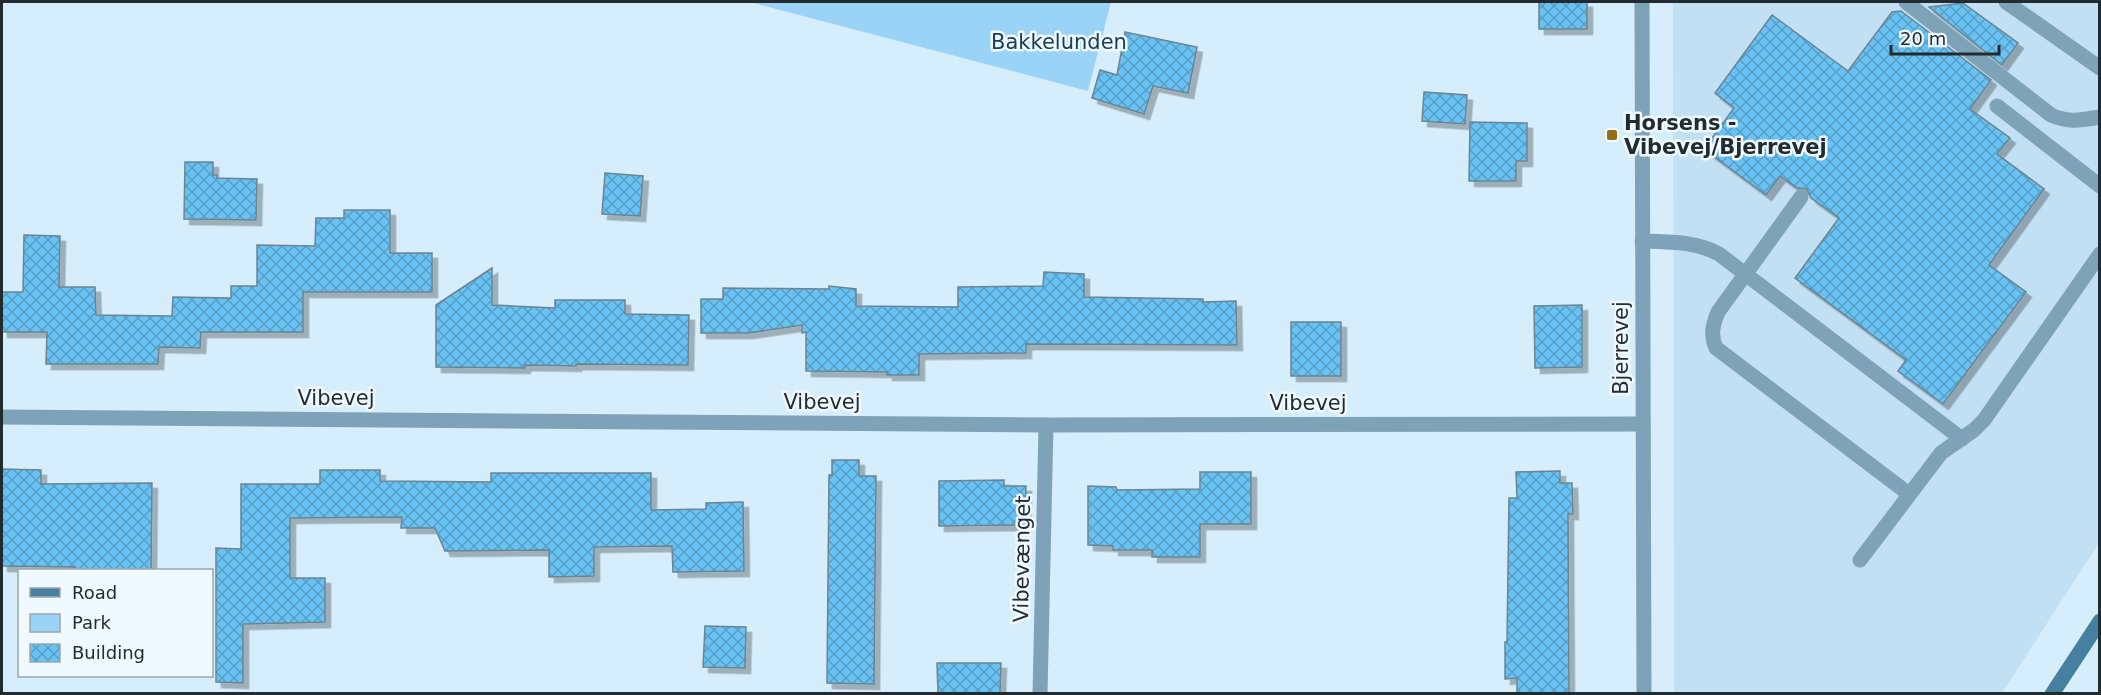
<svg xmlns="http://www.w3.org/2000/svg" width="2101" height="695" font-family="'DejaVu Sans',sans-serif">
<defs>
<pattern id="building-cross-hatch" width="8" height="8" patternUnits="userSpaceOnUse" patternTransform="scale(1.5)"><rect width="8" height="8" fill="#68c3f4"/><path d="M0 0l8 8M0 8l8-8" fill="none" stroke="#559fc6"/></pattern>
<filter id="shadow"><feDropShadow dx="5.5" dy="5.5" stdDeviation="0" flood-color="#0004"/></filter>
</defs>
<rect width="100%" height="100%" fill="#d6eefc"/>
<!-- built -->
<path fill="#c2e0f3" d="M 1673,2 L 2099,2 L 2099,543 L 2002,693 L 1674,693 Z"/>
<!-- green -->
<path fill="#9ad3f5" d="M 750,2 L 1111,2 L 1088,91 Z"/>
<!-- building -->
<g fill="url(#building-cross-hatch)" stroke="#6d8390" stroke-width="1.5" filter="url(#shadow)">
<rect x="1539" y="2" width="48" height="27"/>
<path d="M 1963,3 L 2018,43 L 2002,65 L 1929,7 Z"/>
<path d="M 1901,11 L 1991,80 L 1970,109 L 2010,138 L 1997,154 L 2044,189 L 1989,265 L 2026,292 L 1943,404 L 1898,371 L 1906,360 L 1795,278 L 1839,218 L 1811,198 L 1807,189 L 1797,188 L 1780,176 L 1766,195 L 1704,149 L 1734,108 L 1715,93 L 1772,15 L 1848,71 L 1892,12 Z"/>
<path d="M 1125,32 L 1197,47 L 1188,93 L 1153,86 L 1144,114 L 1092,98 L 1100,70 L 1117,75 Z"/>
<path d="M 1424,92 L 1467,95 L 1465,124 L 1422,121 Z"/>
<path d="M 1470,122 L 1527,123 L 1527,161 L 1516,161 L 1516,181 L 1469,181 Z"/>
<path d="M 185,162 L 213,162 L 213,175 L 217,175 L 217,178 L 257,179 L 256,220 L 184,219 Z"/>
<path d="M 605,173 L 643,176 L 640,216 L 602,214 Z"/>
<path d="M 344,210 L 390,210 L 390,253 L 432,253 L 432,292 L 303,292 L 303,332 L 201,332 L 200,348 L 159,347 L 158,364 L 46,364 L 47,332 L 2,332 L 2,292 L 23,292 L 24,235 L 60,236 L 59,287 L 95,287 L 96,315 L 172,316 L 173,297 L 231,298 L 231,286 L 257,286 L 257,245 L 315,246 L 316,218 L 344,218 Z"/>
<path d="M 492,268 L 492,305 L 555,308 L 555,300 L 625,300 L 625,314 L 689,315 L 688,365 L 576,364 L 576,366 L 525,365 L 525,368 L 436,367 L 436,305 Z"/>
<path d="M 1044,272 L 1084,274 L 1084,297 L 1203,299 L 1203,302 L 1236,301 L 1237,345 L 1026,344 L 1026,353 L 919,354 L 919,375 L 887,375 L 887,372 L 806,371 L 806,332 L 802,333 L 802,325 L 748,333 L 701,333 L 701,299 L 723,299 L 723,288 L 829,289 L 829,286 L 856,289 L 856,306 L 958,307 L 958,287 L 1043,286 Z"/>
<path d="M 1582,305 L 1582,367 L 1535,368 L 1534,306 Z"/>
<rect x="1291" y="322" width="50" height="54"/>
<path d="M 832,460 L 859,460 L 859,476 L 876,476 L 874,684 L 827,683 L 829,475 L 832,475 Z"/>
<path d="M 2,469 L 41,470 L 41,484 L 152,483 L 151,570 L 75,570 L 75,567 L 2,566 Z"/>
<path d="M 320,470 L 380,470 L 380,481 L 491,482 L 491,473 L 651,473 L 651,510 L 706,509 L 706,503 L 743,502 L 744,571 L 673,572 L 672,546 L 594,547 L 594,576 L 549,577 L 549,550 L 445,551 L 435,528 L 401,528 L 402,517 L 290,518 L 290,578 L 325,578 L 325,622 L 243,624 L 243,683 L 216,682 L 216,548 L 241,549 L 241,484 L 320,484 Z"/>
<path d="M 1560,471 L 1560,483 L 1572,483 L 1573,514 L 1568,514 L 1569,693 L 1517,693 L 1517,678 L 1505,679 L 1505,642 L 1507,642 L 1509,498 L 1517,498 L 1516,472 Z"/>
<path d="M 1200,472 L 1251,472 L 1251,524 L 1200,524 L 1200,557 L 1152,557 L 1152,550 L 1113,550 L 1113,546 L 1088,545 L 1088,486 L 1116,487 L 1117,490 L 1200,489 Z"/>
<path d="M 1004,480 L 1004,486 L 1026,486 L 1025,518 L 1019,518 L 1019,525 L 939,526 L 939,481 Z"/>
<path d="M 705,626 L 746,627 L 745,668 L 703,667 Z"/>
<path d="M 937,663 L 1001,663 L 1000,693 L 938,693 Z"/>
</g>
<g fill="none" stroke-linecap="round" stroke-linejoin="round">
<!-- lane -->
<g stroke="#7ea2b8" stroke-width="15">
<path d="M 1906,2 L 2051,115 C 2068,123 2082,120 2100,117"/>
<path d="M 2006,2 L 2100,68"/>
<path d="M 1997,106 L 2100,186"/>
<path d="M 1801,197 L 1718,312 C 1713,324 1710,335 1716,348 L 1909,494"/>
<path d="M 1642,241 C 1669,242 1695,241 1719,254 L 1962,439"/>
<path d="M 1860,560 L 1941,453 L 1974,430 L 1984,420 L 2100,254"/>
</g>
<!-- street -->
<g stroke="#7ea2b8" stroke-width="15">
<path d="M 1642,2 L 1644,694"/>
<path d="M 2,417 L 1046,425 L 1643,424"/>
<path d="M 1040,694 L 1046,425"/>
</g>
<!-- secondary -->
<path stroke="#477f9e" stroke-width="15" d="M 2052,694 L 2100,621"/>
</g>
<!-- markers -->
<rect fill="#936f16" stroke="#eff9ff" stroke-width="2" x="1606" y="129" width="12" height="12" rx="3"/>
<g text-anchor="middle" stroke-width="5" stroke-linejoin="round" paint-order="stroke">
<!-- park labels -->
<g font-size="21" fill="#194055" stroke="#eff9ff">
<text x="1059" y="49">Bakkelunden</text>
</g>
<!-- poi labels -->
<g font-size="21" font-weight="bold" fill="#222b30" stroke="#eff9ff" text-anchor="start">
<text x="1624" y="130">Horsens -<tspan x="1624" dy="24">Vibevej/Bjerrevej</tspan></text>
</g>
<!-- street labels -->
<g font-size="21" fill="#222b30" stroke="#eff9ff">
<text transform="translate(1621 348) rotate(-90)" y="7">Bjerrevej</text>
<text x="336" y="405">Vibevej</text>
<text x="822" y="409">Vibevej</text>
<text x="1308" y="410">Vibevej</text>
<text transform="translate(1022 559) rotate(-89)" y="7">Vibevænget</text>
</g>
</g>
<!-- border -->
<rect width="2101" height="695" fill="none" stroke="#222b30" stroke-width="6"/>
<!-- legend -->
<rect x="18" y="569" width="195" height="108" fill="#eff9ff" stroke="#9da7ac" stroke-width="1.5"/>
<rect x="30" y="588" width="30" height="9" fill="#477f9e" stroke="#9da7ac" stroke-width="1.5"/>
<text x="72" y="599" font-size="18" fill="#222b30">Road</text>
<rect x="30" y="614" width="30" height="18" fill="#9ad3f5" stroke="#9da7ac" stroke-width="1.5"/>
<text x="72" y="629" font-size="18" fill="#222b30">Park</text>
<rect x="30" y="644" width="30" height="18" fill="url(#building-cross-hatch)" stroke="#9da7ac" stroke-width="1.5"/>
<text x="72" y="659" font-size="18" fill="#222b30">Building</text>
<!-- scale -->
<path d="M1891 45v9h108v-9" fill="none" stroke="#222b30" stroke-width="3"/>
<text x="1900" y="45" font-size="18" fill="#222b30" stroke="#eff9ff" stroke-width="4.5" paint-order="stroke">20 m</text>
</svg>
